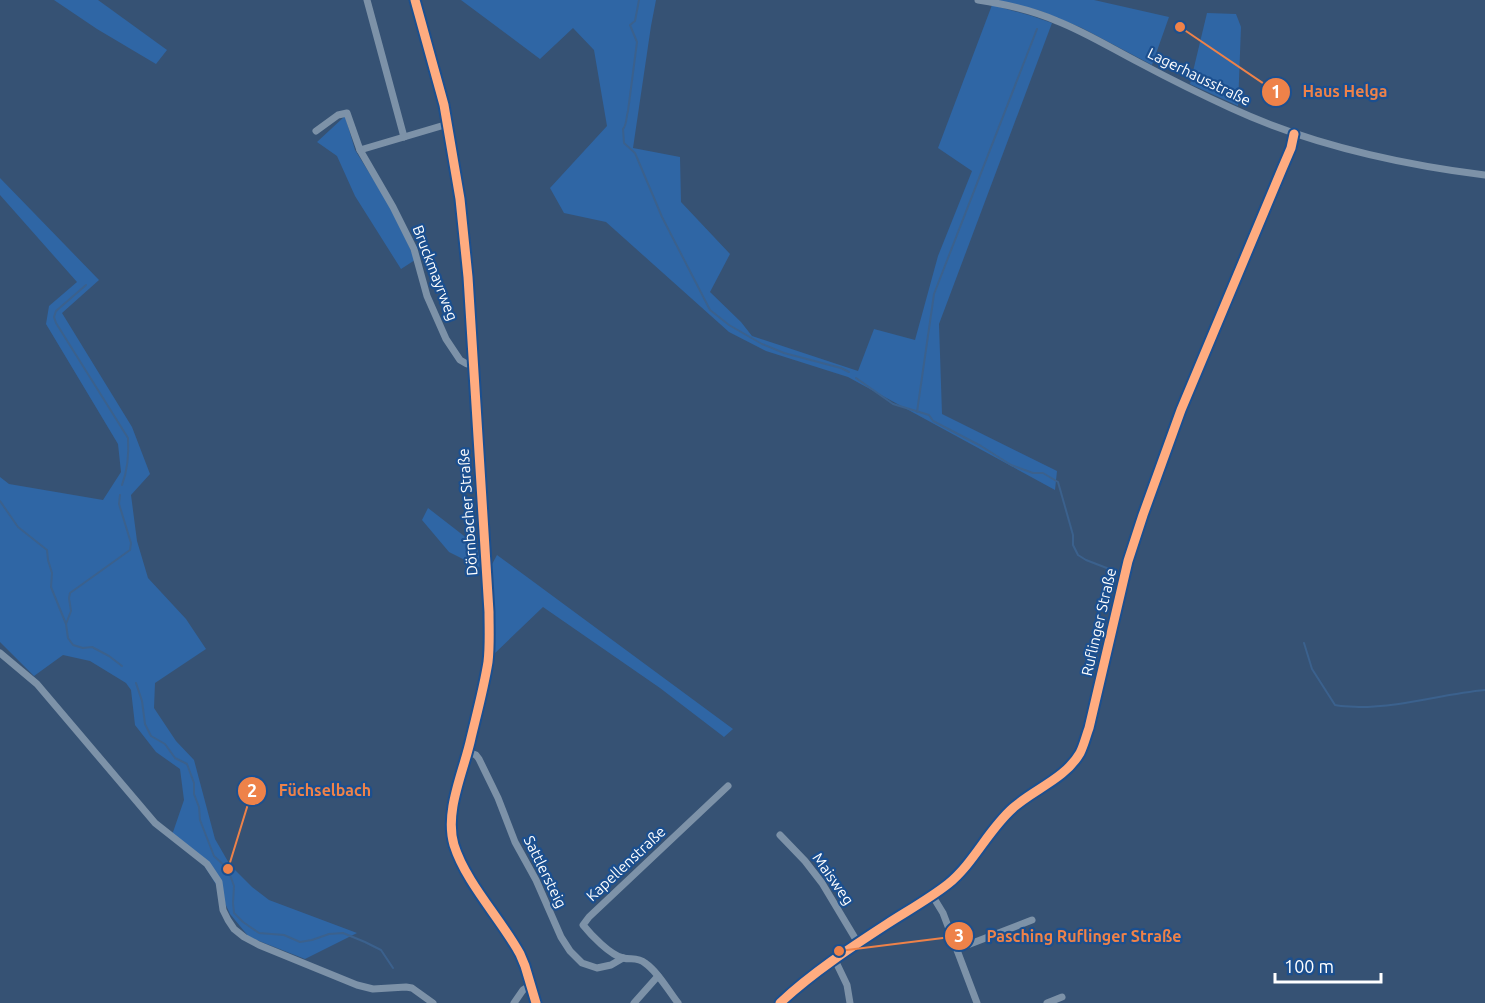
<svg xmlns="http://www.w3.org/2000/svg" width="1485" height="1003" font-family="Ubuntu,sans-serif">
<rect width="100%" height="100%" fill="#365274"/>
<!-- green -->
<g fill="#2f66a5">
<path d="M 54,0 L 98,0 L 167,50 L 156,64 L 97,29 Z"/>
<path d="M 461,0 L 656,0 L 651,26 L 633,148 L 680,157 L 681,202 L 730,254 L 710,292 L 741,322 L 752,336 L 858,371 L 874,329 L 915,340 L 938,256 L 972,171 L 938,148 L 992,5 L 1032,16 L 1052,23 L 939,324 L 942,414 L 1057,471 L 1055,490 L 848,377 L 766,351 L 729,332 L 606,222 L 564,213 L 550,188 L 607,126 L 594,50 L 573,28 L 540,59 Z"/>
<path d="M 996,0 L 1094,0 L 1169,17 L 1152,65 L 1082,28 L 1038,10 Z"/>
<path d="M 1207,13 L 1236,14 L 1241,27 L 1238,106 L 1190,84 Z"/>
<path d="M 345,116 L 355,150 L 396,216 L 415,260 L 401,269 L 355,196 L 337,156 L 317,142 Z"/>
<path d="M 0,178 L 99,280 L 62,313 L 132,427 L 150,474 L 131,495 L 137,541 L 148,578 L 186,619 L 206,649 L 155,683 L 154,708 L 176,741 L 194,760 L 215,839 L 230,865 L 252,887 L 269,900 L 357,933 L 305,959 L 249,937 L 230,914 L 217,886 L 202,862 L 171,838 L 184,800 L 180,769 L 156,752 L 135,725 L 131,690 L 126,683 L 90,661 L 63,655 L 34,676 L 0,642 L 0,477 L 9,484 L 103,500 L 121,472 L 118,444 L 46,324 L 49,306 L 77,282 L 0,195 Z"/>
<path d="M 428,508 L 477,546 L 481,568 L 449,552 L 422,520 Z"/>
<path d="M 497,555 L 733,729 L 724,737 L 660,688 L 543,607 L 493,655 L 494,614 L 490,568 Z"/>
</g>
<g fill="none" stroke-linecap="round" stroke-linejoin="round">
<!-- stream -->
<g stroke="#3b618d" stroke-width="2">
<path d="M 639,0 L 635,21 L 630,25 L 637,42 L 628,111 C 626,117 627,125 623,129 L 624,143 L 635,153 L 662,217 L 710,310 L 729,325 L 762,344 L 784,353 L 841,368 L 849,372"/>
<path d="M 86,285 L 56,311 L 54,317 L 56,323 L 128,438 C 129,454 128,469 122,485"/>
<path d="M 856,378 L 893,404 L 929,415 L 933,421 L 981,446 L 1011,465 L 1033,473 L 1043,473 L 1058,482 L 1073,535 L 1073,545 L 1078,555 L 1086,560 L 1117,572"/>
<path d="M 917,412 L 934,294 L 1037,29"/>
<path d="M 0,501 L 18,527 L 47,550 L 48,560 L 52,573 L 51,587 L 66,624 L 68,638 L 73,645 L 83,648 L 92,647 L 109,656 L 122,666"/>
<path d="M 66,624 L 71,611 L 69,598 L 70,593 L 130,550 L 131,543 L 119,504 L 120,495"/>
<path d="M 1304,643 L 1312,669 L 1335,705 C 1343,707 1351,706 1359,707 C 1403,707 1442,694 1485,690"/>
<path d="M 136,683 L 142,701 L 145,724 L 151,736 L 165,744 L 175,758 L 187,764 L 194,783 L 194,794 L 199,807 L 200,820 L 214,856 L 228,869 L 234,886 L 233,903 L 234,913 L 243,922 L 259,933 L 284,935 L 300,942 L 312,940 L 329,934 L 343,933 L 365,942 L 381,950 L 393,968"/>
</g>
<!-- minor -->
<g stroke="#7d92a8" stroke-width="7">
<path d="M 367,0 L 404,137 L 448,124"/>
<path d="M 415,0 L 444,105 L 460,199 L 468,277 L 489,612 C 489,628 490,645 488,662 C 484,687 477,713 471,738 C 464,771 444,811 454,845 C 466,883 501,919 520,954 L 525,966 L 536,1003"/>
<path d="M 978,0 C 1005,4 1032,10 1057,21 C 1085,32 1111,48 1138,62 C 1168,78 1200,94 1231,108 C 1311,145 1398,164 1485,175"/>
<path d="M 316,131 L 338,115 L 347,113 L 360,150 L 404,137"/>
<path d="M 360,150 L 393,207 L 414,249 L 427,296 L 446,339 L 460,360 L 467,364 L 473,364"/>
<path d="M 0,653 L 37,684 L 155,823 L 207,864 L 219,882 L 223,910 L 228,920 L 234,929 L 244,937 L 259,945 L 357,985 L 373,989 L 406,987 L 412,988 L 433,1003"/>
<path d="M 468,752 L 476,755 L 479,759 L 498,798 L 515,842 L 536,880 L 561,937 L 570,951 L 582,963 L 597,968 L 611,965 L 623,958"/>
<path d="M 780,835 L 805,861 L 822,883 L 858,943"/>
<path d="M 932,895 L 943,913 L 977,1003"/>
<path d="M 957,949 L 1032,920"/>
<path d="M 835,960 L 847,985 L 850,1003"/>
<path d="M 514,1003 L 523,990 L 531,985"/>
<path d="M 634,1003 L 658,976"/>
<path d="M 678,1003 C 668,990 658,972 645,963 C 638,957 631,960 623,958 C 610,955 591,935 583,925 L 589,917 L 728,786"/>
<path d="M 780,1003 C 812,973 850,948 887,924 C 907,911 929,899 948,884 C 974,863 988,830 1013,808 C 1034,789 1065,779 1080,753 C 1084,745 1086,736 1089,728 L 1128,561 L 1143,515 L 1181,410 L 1282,169 L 1291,148 L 1294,134"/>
<path d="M 1047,1003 L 1062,997"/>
</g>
<!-- cycleway casing -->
<g stroke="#1b4f8f" stroke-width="13">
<g id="cycleway">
<path d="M 415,0 L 444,105 L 460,199 L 468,277 L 489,612 C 489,628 490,645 488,662 C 484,687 477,713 471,738 C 464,771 444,811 454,845 C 466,883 501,919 520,954 L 525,966 L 536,1003"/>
<path d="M 780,1003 C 812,973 850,948 887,924 C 907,911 929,899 948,884 C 974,863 988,830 1013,808 C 1034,789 1065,779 1080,753 C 1084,745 1086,736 1089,728 L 1128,561 L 1143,515 L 1181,410 L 1282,169 L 1291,148 L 1294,134"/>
</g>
</g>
<!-- cycleway -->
<use href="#cycleway" stroke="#ffac80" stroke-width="9"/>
</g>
<g text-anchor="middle" stroke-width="4.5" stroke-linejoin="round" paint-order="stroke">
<!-- street labels -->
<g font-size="15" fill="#fff" stroke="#1b4f8f">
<text transform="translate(1199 77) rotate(26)" y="5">Lagerhausstraße</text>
<text transform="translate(435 273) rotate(69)" y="5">Bruckmayrweg</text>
<text transform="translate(468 512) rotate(-94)" y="5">Dörnbacher Straße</text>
<text transform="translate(1099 622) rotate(-77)" y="5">Ruflinger Straße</text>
<text transform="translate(626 864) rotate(-43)" y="5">Kapellenstraße</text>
<text transform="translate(545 872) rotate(64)" y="5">Sattlersteig</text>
<text transform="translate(833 879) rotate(55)" y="5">Maisweg</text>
</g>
</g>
<!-- callouts -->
<path fill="none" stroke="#ee8249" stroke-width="2" d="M1180 27L1276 92M228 869L252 791M839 951L959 936"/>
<g fill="#ee8249" stroke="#1b4f8f" stroke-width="2">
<circle cx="1180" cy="27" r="6"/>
<circle cx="228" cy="869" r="6"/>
<circle cx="839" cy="951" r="6"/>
<circle cx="1276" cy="92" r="15"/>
<circle cx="252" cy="791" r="15"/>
<circle cx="959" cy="936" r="15"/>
</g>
<g font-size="18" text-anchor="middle" font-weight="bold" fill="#fff">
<text x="1276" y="98">1</text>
<text x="252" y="797">2</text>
<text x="959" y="942">3</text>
</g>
<g font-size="16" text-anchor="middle" font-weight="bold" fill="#ee8249" stroke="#1b4f8f" stroke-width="4.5" stroke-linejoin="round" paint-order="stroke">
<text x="1345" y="97">Haus Helga</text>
<text x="325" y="796">Füchselbach</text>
<text x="1084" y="942">Pasching Ruflinger Straße</text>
</g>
<!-- scale -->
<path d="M1275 973v9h106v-9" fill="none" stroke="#ffffff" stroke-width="3"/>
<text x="1284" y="973" font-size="18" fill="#ffffff" stroke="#1b4f8f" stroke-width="4.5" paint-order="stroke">100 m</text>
</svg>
